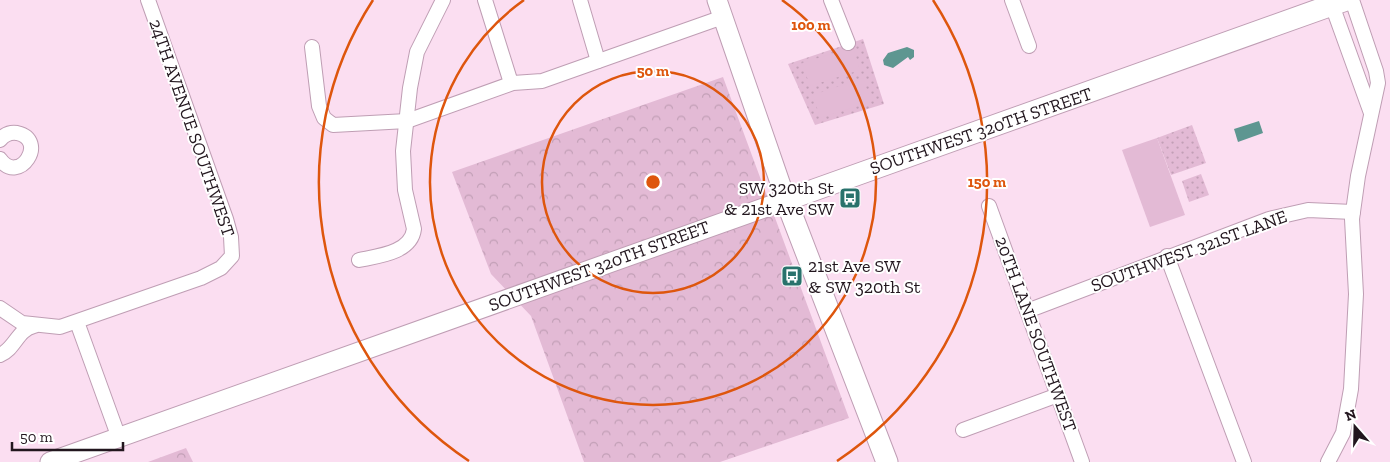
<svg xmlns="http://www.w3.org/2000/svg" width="1390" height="462" font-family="'Zilla Slab',serif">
<defs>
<pattern id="forest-crowns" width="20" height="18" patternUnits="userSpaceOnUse" patternTransform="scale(1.25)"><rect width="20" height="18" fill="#e3bad5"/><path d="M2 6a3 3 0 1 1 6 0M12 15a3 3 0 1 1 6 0" fill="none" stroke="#c29fb6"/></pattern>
<pattern id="park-dots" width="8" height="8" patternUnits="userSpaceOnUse" patternTransform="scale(1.25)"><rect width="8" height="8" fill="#e3bad5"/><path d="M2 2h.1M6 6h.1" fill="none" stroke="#c29fb6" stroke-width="1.8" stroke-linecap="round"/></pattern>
</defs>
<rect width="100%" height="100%" fill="#fbdef1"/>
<!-- forest -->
<g fill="url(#forest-crowns)">
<path d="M 723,77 L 849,418 L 720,462 L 584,462 L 531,316 L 491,274 L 452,172 Z"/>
<path d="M 186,448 L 193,462 L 148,462 Z"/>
</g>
<!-- park -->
<g fill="url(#park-dots)">
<path d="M 863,39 L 884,104 L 815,125 L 788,64 Z"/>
<path d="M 1192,125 L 1206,163 L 1171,175 L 1157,138 Z"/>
<path d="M 1201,174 L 1209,195 L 1189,202 L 1182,181 Z"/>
</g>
<!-- pitch -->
<g fill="#e3bad5">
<path d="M 853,47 L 860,70 L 810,86 L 802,63 Z"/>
<path d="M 863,78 L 871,102 L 820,118 L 813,95 Z"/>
<path d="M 1157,138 L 1185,215 L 1150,227 L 1122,150 Z"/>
</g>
<!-- water -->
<g fill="#5e9691">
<path d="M 907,47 L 914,50 L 914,57 L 910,60 L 908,57 L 893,68 L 884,65 L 883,60 L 888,53 Z"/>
<path d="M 1259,121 L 1263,133 L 1238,142 L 1234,129 Z"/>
</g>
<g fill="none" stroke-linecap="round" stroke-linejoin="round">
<!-- street casing -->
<g stroke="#bf9eb4" stroke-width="16">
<g id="street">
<path d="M 485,0 L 511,83"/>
<path d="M 580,0 L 598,61"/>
<path d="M 831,0 L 848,43"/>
<path d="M 1012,0 L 1029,46"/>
<path d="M 1332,5 L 1371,113"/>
<path d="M 312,47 L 319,106 L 324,118 L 333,125 L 407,121 L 513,83 L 542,81 L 723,17"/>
<path d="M 0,140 C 4,135 10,132 17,133 C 49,140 19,186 0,159"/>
<path d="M 989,206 L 1082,462"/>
<path d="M 1167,256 L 1244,462"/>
<path d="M 359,260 C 378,256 411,253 414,229 L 405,190 L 403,151 L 410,88 L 417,52 L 443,0"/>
<path d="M 0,308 L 22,323 L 60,327 L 201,278 L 221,268 L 232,256 L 231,237 L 226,219 L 148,0"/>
<path d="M 1027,311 L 1269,219 L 1308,210 L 1353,212"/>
<path d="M 77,322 L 119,438"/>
<path d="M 0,355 C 15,349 17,330 34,326"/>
<path d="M 963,430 L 1058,395"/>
<path d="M 1328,462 L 1343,433 L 1351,389 L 1356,294 L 1352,219 L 1358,176 L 1378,83 L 1376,71 L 1352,0"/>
</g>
</g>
<!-- secondary casing -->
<g stroke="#bf9eb4" stroke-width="21">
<path id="secondary" d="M 50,462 L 786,200 L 717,0"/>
</g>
<!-- primary casing -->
<g stroke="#bf9eb4" stroke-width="23">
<path id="primary" d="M 887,462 L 786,200 L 1346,0"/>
</g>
<!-- street -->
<use href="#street" stroke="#fff" stroke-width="14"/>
<!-- secondary -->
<use href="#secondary" stroke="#fff" stroke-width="19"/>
<!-- primary -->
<use href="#primary" stroke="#fff" stroke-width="21"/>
</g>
<!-- distance rings -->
<g fill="none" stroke="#de560d" stroke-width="2.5">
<circle cx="653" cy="182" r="111"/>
<path d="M782 0A223 223 0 1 1 524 0"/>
<path d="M469 461A334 334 0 0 1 373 0M933 0A334 334 0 0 1 837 461"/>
</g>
<!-- icons -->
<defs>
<g id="bus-square" transform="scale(1.125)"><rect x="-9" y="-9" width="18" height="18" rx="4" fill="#29726c" stroke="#fff"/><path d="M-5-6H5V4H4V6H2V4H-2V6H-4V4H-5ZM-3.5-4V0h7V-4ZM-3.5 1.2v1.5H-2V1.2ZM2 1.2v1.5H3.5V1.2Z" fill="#fff"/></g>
</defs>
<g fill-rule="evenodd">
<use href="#bus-square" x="850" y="198"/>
<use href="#bus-square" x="792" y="276"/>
</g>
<g text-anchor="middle" stroke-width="4" stroke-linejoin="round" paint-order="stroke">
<!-- street labels -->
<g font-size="18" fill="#22161e" stroke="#fff">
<text transform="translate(192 128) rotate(71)" y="6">24TH AVENUE SOUTHWEST</text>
<text transform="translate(981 131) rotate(-19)" y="6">SOUTHWEST 320TH STREET</text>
<text transform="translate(1189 251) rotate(-20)" y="6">SOUTHWEST 321ST LANE</text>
<text transform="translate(599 266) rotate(-20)" y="6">SOUTHWEST 320TH STREET</text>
<text transform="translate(1036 334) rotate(70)" y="6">20TH LANE SOUTHWEST</text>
</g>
<!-- poi labels -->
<g font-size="18" fill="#22161e" stroke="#fff" text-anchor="end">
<text x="834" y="194">SW 320th St<tspan x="834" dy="21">&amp; 21st Ave SW</tspan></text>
<text x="808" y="272" text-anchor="start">21st Ave SW<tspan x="808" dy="21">&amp; SW 320th St</tspan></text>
</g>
</g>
<circle cx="653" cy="182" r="8" fill="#de560d" stroke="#fff" stroke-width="2.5"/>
<g font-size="15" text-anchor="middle" font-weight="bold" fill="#de560d" stroke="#fff" stroke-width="4" stroke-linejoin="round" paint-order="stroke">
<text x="811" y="30">100 m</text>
<text x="653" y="76">50 m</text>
<text x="987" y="187">150 m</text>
</g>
<!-- north arrow -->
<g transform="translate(1355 427) rotate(340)" stroke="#ffffff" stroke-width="4" paint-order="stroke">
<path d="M0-4L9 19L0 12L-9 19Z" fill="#22161e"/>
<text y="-8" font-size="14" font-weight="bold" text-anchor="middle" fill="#22161e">N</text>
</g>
<!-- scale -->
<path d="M12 442v8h111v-8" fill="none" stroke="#22161e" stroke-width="2.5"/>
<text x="20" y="442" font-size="15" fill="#22161e" stroke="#ffffff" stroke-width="4" paint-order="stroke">50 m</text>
</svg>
